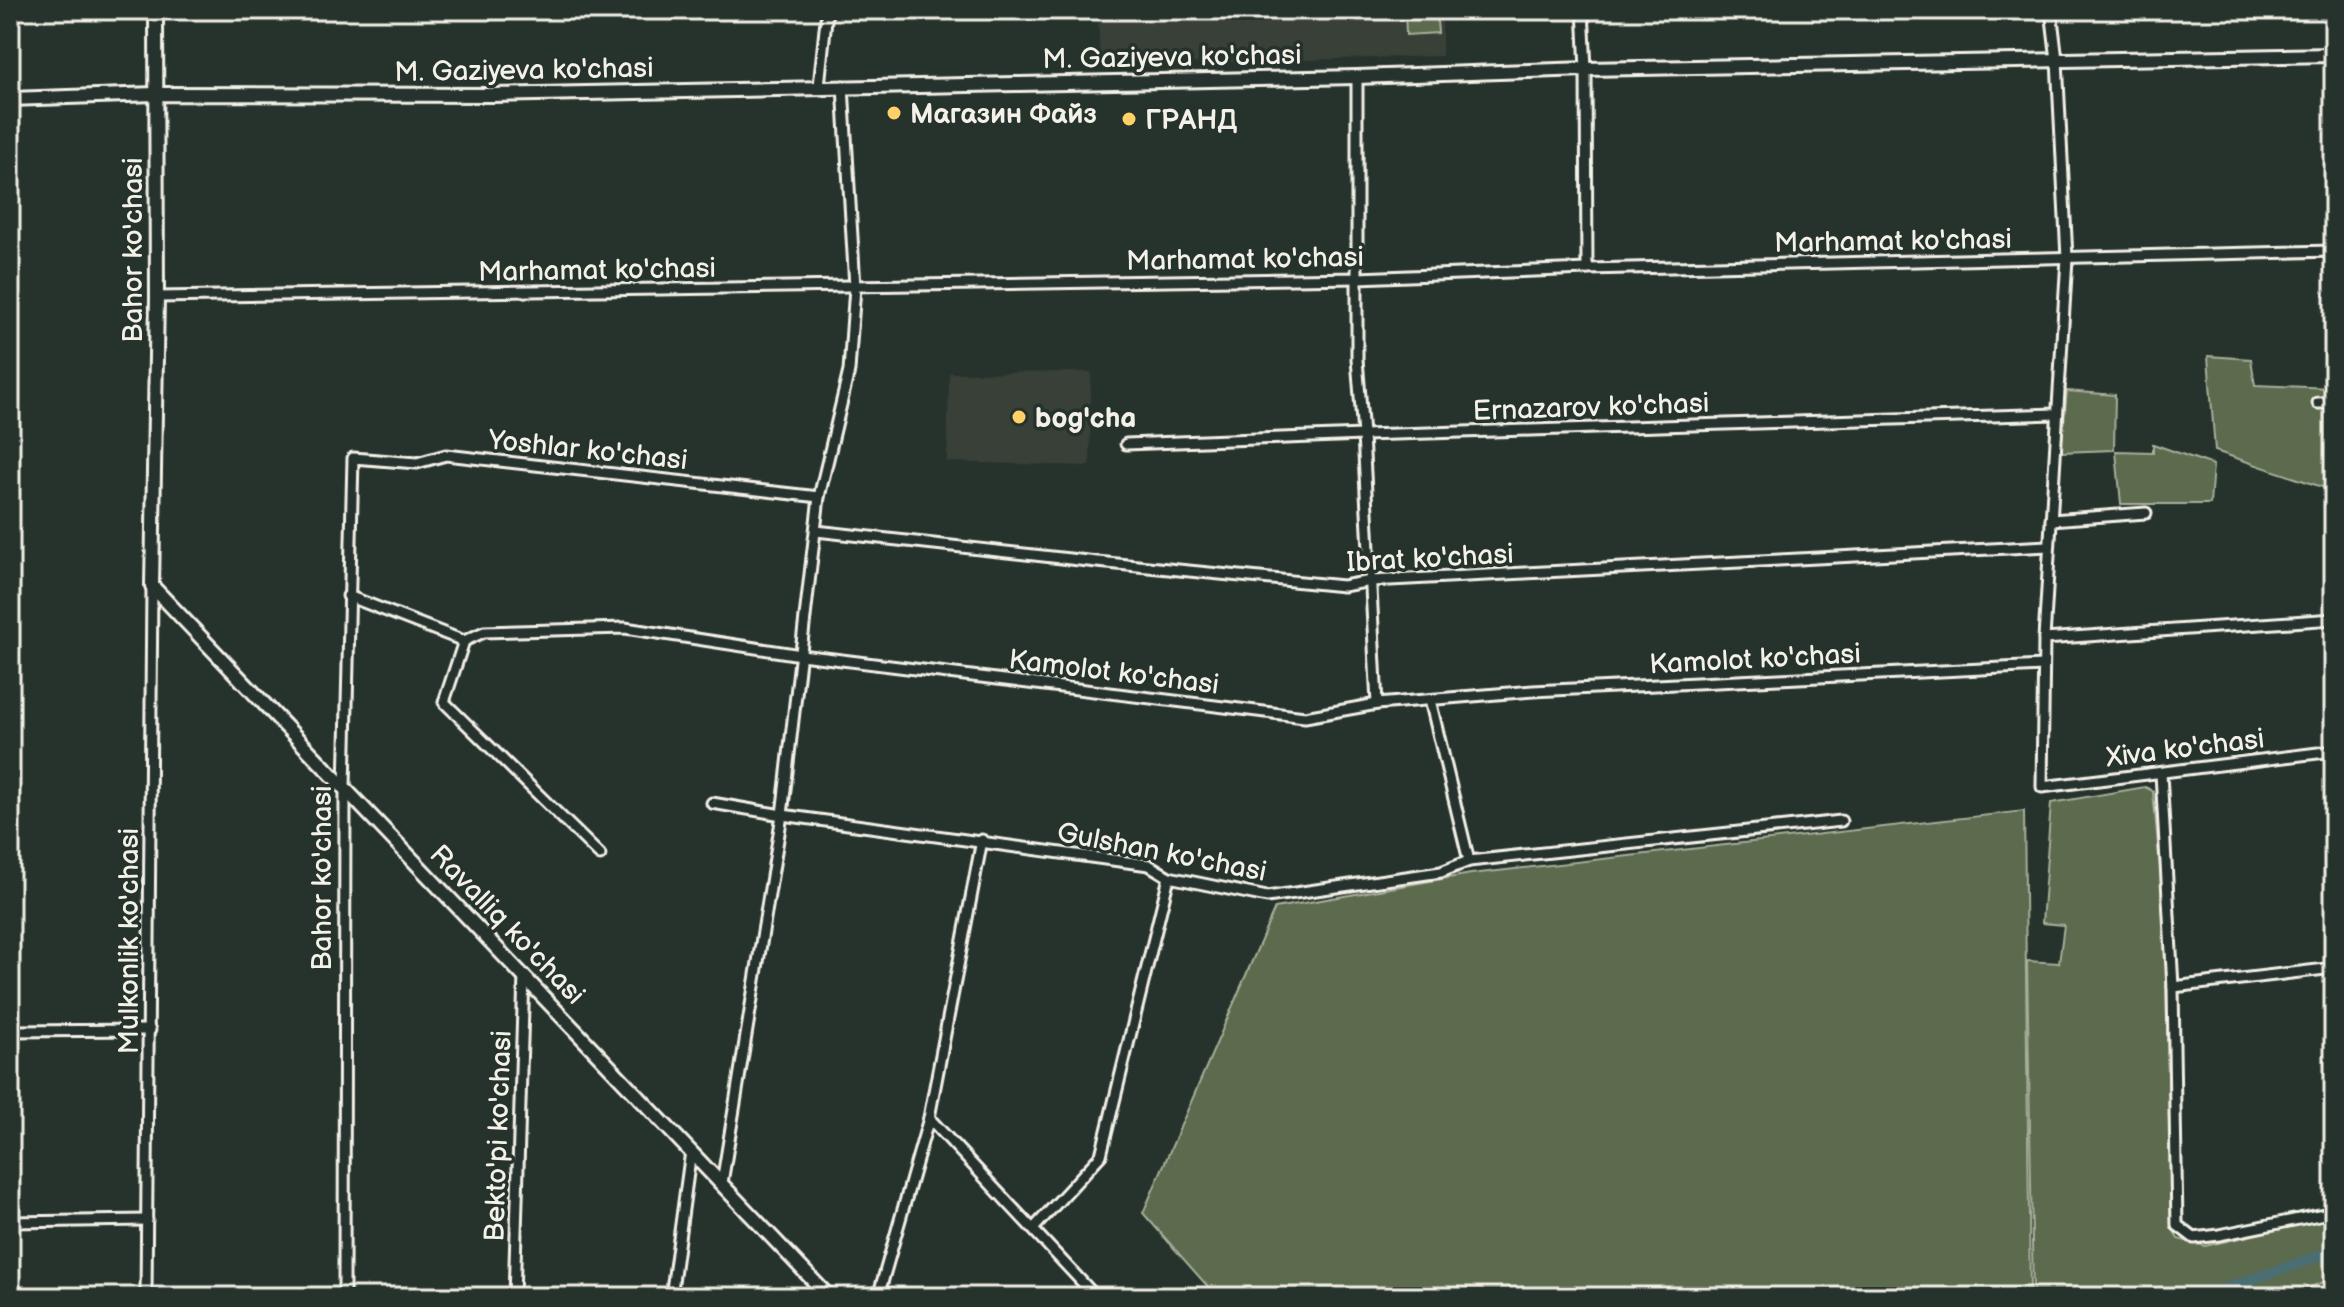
<svg xmlns="http://www.w3.org/2000/svg" width="2344" height="1307" font-family="'Balsamiq Sans',sans-serif">
<rect width="100%" height="100%" fill="#26332d"/>
<filter id="ink" filterUnits="userSpaceOnUse"><feTurbulence type="fractalNoise" baseFrequency=".0125" numOctaves="2"/><feDisplacementMap in="SourceGraphic" scale="16" xChannelSelector="R" yChannelSelector="G"/><feConvolveMatrix kernelMatrix="1 2 1 2 8 2 1 2 1" color-interpolation-filters="sRGB"/></filter>
<g filter="url(#ink)">
<!-- built -->
<g fill="#393f38">
<path d="M 1098,10 L 1442,10 L 1442,56 L 1100,66 Z"/>
<path d="M 1091,372 L 1090,466 L 947,462 L 949,373 Z"/>
</g>
<!-- green -->
<g fill="#5c6b4d" stroke="#a8ae9a" stroke-width="2">
<path d="M 1405,10 L 1436,10 L 1438,33 L 1406,35 Z"/>
<path d="M 2208,356 L 2251,359 L 2255,385 L 2331,388 L 2334,419 L 2334,491 L 2215,451 Z"/>
<path d="M 2067,391 L 2115,395 L 2114,450 L 2061,452 Z"/>
<path d="M 2153,444 L 2213,465 L 2210,504 L 2121,504 L 2116,451 L 2153,452 Z"/>
<path d="M 2145,787 L 2153,791 L 2165,921 L 2171,1225 L 2178,1239 L 2205,1246 L 2334,1217 L 2334,1278 L 2285,1297 L 2033,1297 L 2027,961 L 2059,963 L 2064,925 L 2042,923 L 2051,803 Z"/>
<path d="M 2024,811 L 2030,1297 L 1217,1297 L 1143,1213 L 1275,908 L 1471,874 Z"/>
</g>
<g fill="none" stroke-linecap="round" stroke-linejoin="round">
<!-- canal -->
<path stroke="#4b6e72" stroke-width="11" d="M 2201,1297 L 2334,1251"/>
<!-- street casing -->
<g stroke="#f4f1e8" stroke-width="15">
<g id="street">
<path d="M 1583,10 L 1586,69 L 1587,269"/>
<path d="M 2051,10 L 2057,60 L 2067,258 L 2044,639 L 2042,787 L 2334,751"/>
<path d="M 1357,77 L 1357,359 L 1363,435 L 1377,704"/>
<path d="M 819,86 L 827,10"/>
<path d="M 157,297 L 1358,278 L 1587,269 L 2334,251"/>
<path d="M 2318,403 L 2334,403"/>
<path d="M 1126,444 L 1363,435 L 2057,414"/>
<path d="M 2051,520 L 2146,513"/>
<path d="M 816,531 L 1097,562 L 1343,586 L 1371,581 L 2049,546"/>
<path d="M 348,596 L 464,641"/>
<path d="M 2044,639 L 2334,619"/>
<path d="M 1430,700 L 1469,861"/>
<path d="M 2161,773 L 2173,987 L 2177,1225 L 2194,1238 L 2219,1235 L 2334,1212"/>
<path d="M 712,803 L 782,815 L 1149,865 L 1169,877 L 1267,897 L 1441,872 L 1469,861 L 1841,821"/>
<path d="M 600,855 L 444,702 L 464,641 L 484,632 L 625,628 L 801,655 L 1305,717 L 1377,704 L 1533,691 L 2043,666"/>
<path d="M 2173,987 L 2334,968"/>
<path d="M 10,1031 L 150,1030"/>
<path d="M 929,1118 L 1096,1297"/>
<path d="M 722,1183 L 782,815 L 819,497 L 849,371 L 855,287 L 843,86"/>
<path d="M 10,1222 L 147,1220"/>
<path d="M 1034,1228 L 1101,1155 L 1169,877"/>
<path d="M 146,1297 L 152,586"/>
<path d="M 344,1297 L 345,787 L 353,458 L 417,463 L 446,455 L 819,497"/>
<path d="M 514,1297 L 524,975"/>
<path d="M 671,1297 L 691,1151"/>
<path d="M 878,1297 L 929,1118 L 982,840"/>
</g>
</g>
<!-- secondary casing -->
<g stroke="#f4f1e8" stroke-width="18">
<g id="secondary">
<path d="M 156,10 L 157,297 L 152,586 L 829,1297"/>
<path d="M 10,99 L 155,94 L 492,95 L 1357,77 L 1586,69 L 2334,55"/>
</g>
</g>
<!-- street -->
<use href="#street" stroke="#26332d" stroke-width="9"/>
<!-- secondary -->
<use href="#secondary" stroke="#26332d" stroke-width="12"/>
</g>
</g>
<!-- markers -->
<g fill="#ffd166" stroke="#26332d" stroke-width="3">
<circle cx="894" cy="113" r="8"/>
<circle cx="1129" cy="119" r="8"/>
<circle cx="1019" cy="417" r="8"/>
</g>
<g text-anchor="middle" stroke-width="7" stroke-linejoin="round" paint-order="stroke">
<!-- street labels -->
<g font-size="28" fill="#f4f1e8" stroke="#26332d">
<text transform="translate(1172 56) rotate(-1)" y="10">M. Gaziyeva ko'chasi</text>
<text transform="translate(524 69) rotate(-1)" y="10">M. Gaziyeva ko'chasi</text>
<text transform="translate(1893 240) rotate(-1)" y="10">Marhamat ko'chasi</text>
<text transform="translate(132 250) rotate(-90)" y="10">Bahor ko'chasi</text>
<text transform="translate(1245 258) rotate(-1)" y="10">Marhamat ko'chasi</text>
<text transform="translate(597 269) rotate(-1)" y="10">Marhamat ko'chasi</text>
<text transform="translate(1591 406) rotate(-2)" y="10">Ernazarov ko'chasi</text>
<text transform="translate(588 449) rotate(6)" y="10">Yoshlar ko'chasi</text>
<text transform="translate(1430 557) rotate(-3)" y="10">Ibrat ko'chasi</text>
<text transform="translate(1755 658) rotate(-3)" y="10">Kamolot ko'chasi</text>
<text transform="translate(1114 671) rotate(7)" y="10">Kamolot ko'chasi</text>
<text transform="translate(2185 747) rotate(-7)" y="10">Xiva ko'chasi</text>
<text transform="translate(1162 851) rotate(11)" y="10">Gulshan ko'chasi</text>
<text transform="translate(321 878) rotate(-90)" y="10">Bahor ko'chasi</text>
<text transform="translate(508 924) rotate(46)" y="10">Ravalliq ko'chasi</text>
<text transform="translate(128 941) rotate(-90)" y="10">Mulkonlik ko'chasi</text>
<text transform="translate(497 1136) rotate(-88)" y="10">Bekto'pi ko'chasi</text>
</g>
<!-- poi labels -->
<g font-size="28" font-weight="bold" fill="#f4f1e8" stroke="#26332d" text-anchor="start">
<text x="910" y="123">Магазин Файз</text>
<text x="1145" y="129">ГРАНД</text>
<text x="1035" y="427">bog'cha</text>
</g>
</g>
<!-- margin -->
<rect width="2344" height="1307" fill="none" stroke="#26332d" stroke-width="40"/>
<rect x="20" y="20" width="2304" height="1267" fill="none" stroke="#f4f1e8" stroke-width="3" filter="url(#ink)"/>
</svg>
